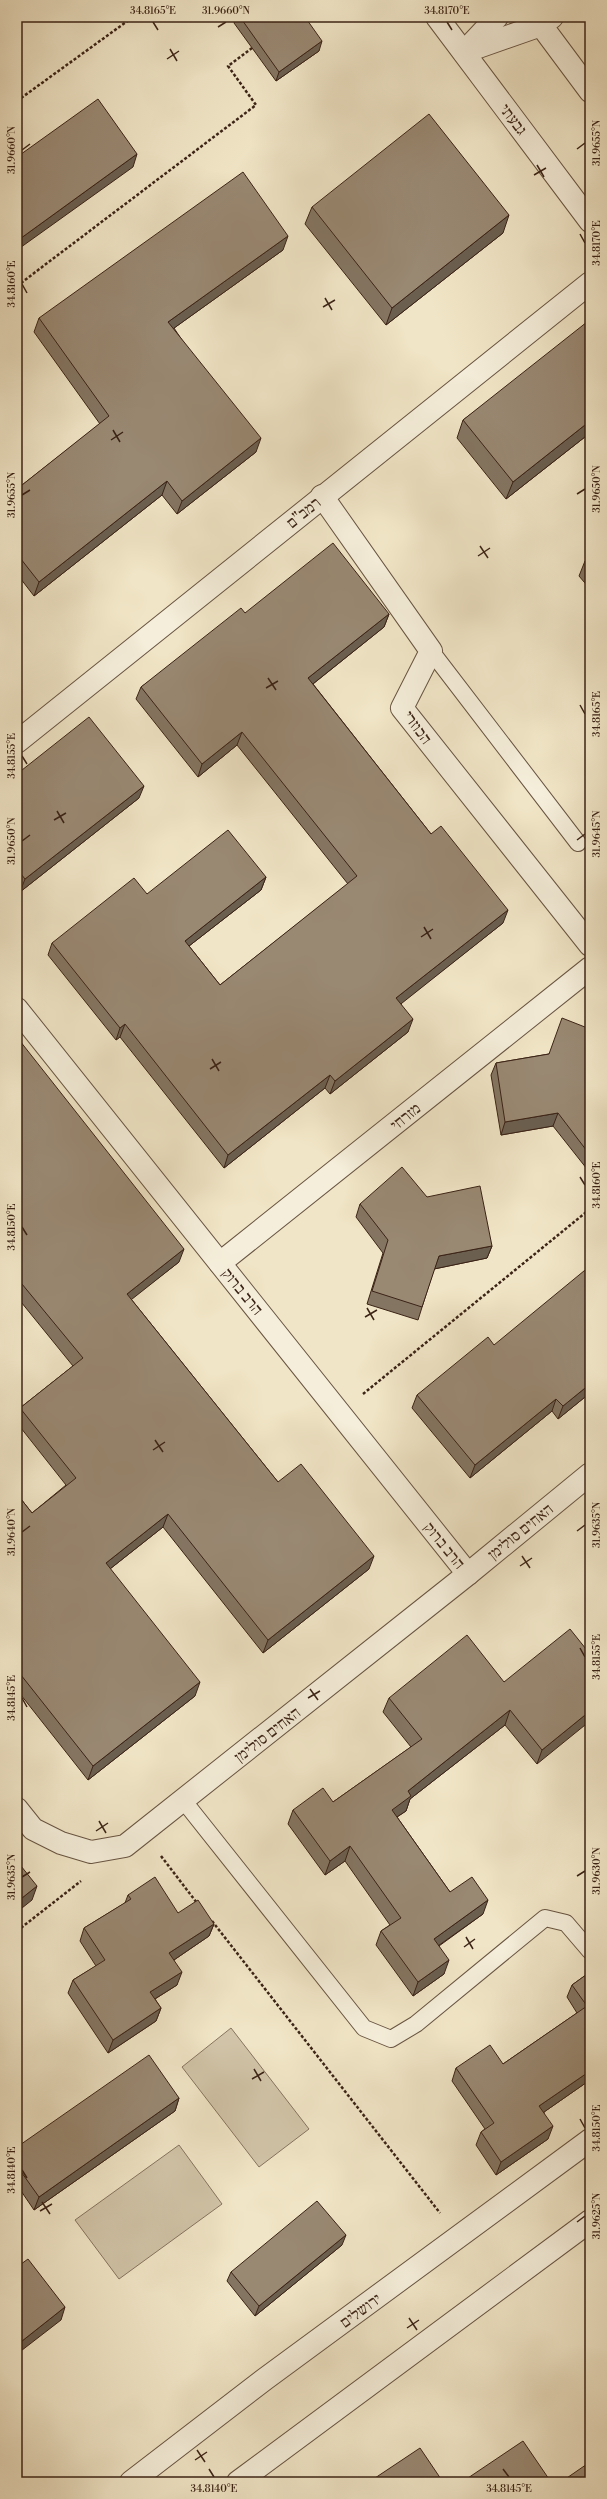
<svg xmlns="http://www.w3.org/2000/svg" width="607" height="2499" font-family="'Libre Bodoni','Frank Ruhl Libre',serif">
<rect width="100%" height="100%" fill="#f0e5c6"/>
<filter id="stains"><feTurbulence type="fractalNoise" baseFrequency=".005" numOctaves="4"/><feColorMatrix values="0 0 0 0 .2 0 0 0 0 .09 0 0 0 0 .02 0 0 0 .5 -.17"/></filter>
<radialGradient id="worn" r=".72"><stop offset=".6" stop-color="#630" stop-opacity="0"/><stop offset="1" stop-color="#630" stop-opacity=".3"/></radialGradient>
<!-- pitch -->
<g fill="#d1c4a8" stroke="#86745f">
<path d="M 231,2028 L 309,2129 L 259,2167 L 182,2067 Z"/>
<path d="M 179,2145 L 222,2204 L 119,2279 L 75,2220 Z"/>
</g>
<g fill="none" stroke-linecap="round" stroke-linejoin="round">
<!-- service casing -->
<g stroke="#685442" stroke-width="18">
<g id="service">
<path d="M 431,651 L 578,843"/>
<path d="M 183,1800 L 364,2028 L 391,2039 L 416,2024 L 545,1918 L 566,1923 L 590,1951"/>
</g>
</g>
<!-- minor casing -->
<g stroke="#685442" stroke-width="24">
<g id="minor">
<path d="M 466,50 L 497,17"/>
<path d="M 464,52 L 541,25 L 552,17"/>
<path d="M 322,496 L 431,651 L 402,708 L 590,945"/>
<path d="M 17,742 L 590,283"/>
<path d="M 17,1009 L 468,1574"/>
<path d="M 220,1263 L 590,968"/>
<path d="M 17,1809 L 33,1829 L 61,1843 L 91,1852 L 125,1846 L 468,1574 L 590,1474"/>
</g>
</g>
<!-- tertiary casing -->
<g stroke="#685442" stroke-width="24">
<g id="tertiary">
<path d="M 437,17 L 590,221"/>
<path d="M 535,17 L 590,91"/>
<path d="M 131,2482 L 265,2379 L 590,2140"/>
<path d="M 238,2482 L 590,2221"/>
</g>
</g>
<!-- path -->
<g stroke="#3b2316" stroke-width="2.5" stroke-dasharray="3 2" stroke-linecap="butt">
<path d="M 17,101 L 133,17"/>
<path d="M 17,286 L 256,105 L 228,66 L 252,48"/>
<path d="M 363,1394 L 590,1209"/>
<path d="M 161,1856 L 197,1903"/>
<path d="M 212,1921 L 440,2213"/>
<path d="M 17,1931 L 81,1881"/>
</g>
<!-- service -->
<use href="#service" stroke="#f5eeda" stroke-width="16"/>
<!-- minor -->
<use href="#minor" stroke="#f5eeda" stroke-width="22"/>
<!-- tertiary -->
<use href="#tertiary" stroke="#f5eeda" stroke-width="22"/>
</g>
<!-- wall -->
<g fill="#847562" stroke="#3b2316">
<path d="M 236,17 L 305,17 L 319,51 L 276,81 L 234,23 Z"/>
<path d="M 312,207 L 503,233 L 386,325 L 305,224 Z"/>
<path d="M 283,250 L 174,328 L 256,452 L 177,514 L 162,495 L 34,596 L 17,574 L 17,489 L 100,424 L 34,332 L 39,318 Z"/>
<path d="M 590,327 L 590,433 L 506,499 L 457,438 L 463,420 Z"/>
<path d="M 590,557 L 590,589 L 579,576 L 585,561 Z"/>
<path d="M 245,613 L 389,614 L 384,627 L 313,684 L 431,834 L 503,923 L 401,1003 L 408,1032 L 330,1094 L 325,1088 L 224,1168 L 120,1037 L 116,1040 L 48,955 L 52,943 L 147,894 L 266,877 L 261,890 L 189,946 L 220,985 L 348,884 L 237,745 L 198,777 L 136,699 L 141,687 Z"/>
<path d="M 17,774 L 139,798 L 20,892 L 17,888 Z"/>
<path d="M 590,1029 L 590,1167 L 587,1169 L 553,1126 L 501,1135 L 491,1075 L 496,1063 L 549,1054 Z"/>
<path d="M 17,1043 L 179,1262 L 131,1299 L 278,1482 L 369,1569 L 263,1653 L 163,1527 L 110,1569 L 195,1696 L 88,1780 L 17,1690 L 17,1494 L 32,1513 L 66,1485 L 17,1423 L 17,1417 L 20,1408 L 73,1366 L 17,1297 Z"/>
<path d="M 427,1197 L 492,1246 L 487,1258 L 434,1269 L 418,1320 L 367,1304 L 383,1253 L 356,1217 L 360,1204 Z"/>
<path d="M 494,1345 L 590,1393 L 558,1419 L 552,1411 L 470,1478 L 412,1408 L 417,1395 Z"/>
<path d="M 590,1654 L 537,1764 L 505,1725 L 410,1799 L 406,1811 L 397,1817 L 450,1892 L 483,1914 L 439,1946 L 444,1974 L 413,1996 L 376,1945 L 381,1931 L 390,1925 L 345,1861 L 325,1875 L 288,1824 L 293,1810 L 333,1802 L 411,1747 L 383,1712 L 389,1698 L 504,1682 Z"/>
<path d="M 128,1895 L 178,1913 L 214,1924 L 209,1936 L 174,1960 L 177,1985 L 155,1999 L 161,2008 L 156,2021 L 108,2053 L 68,1993 L 73,1980 L 96,1966 L 80,1941 L 84,1928 L 125,1903 Z"/>
<path d="M 590,1972 L 590,2080 L 544,2112 L 548,2139 L 496,2175 L 476,2145 L 481,2132 L 485,2129 L 452,2081 L 456,2068 L 503,2064 L 577,2013 L 567,1997 L 572,1985 Z"/>
<path d="M 179,2098 L 175,2111 L 34,2210 L 17,2185 L 17,2147 Z"/>
<path d="M 342,2245 L 255,2316 L 227,2281 L 231,2272 Z"/>
</g>
<!-- shaded-wall -->
<g fill="#6b5f50" stroke="#3b2316">
<path d="M 322,41 L 319,51 L 276,81 L 279,72 Z"/>
<path d="M 137,154 L 133,167 L 17,250 L 17,241 Z"/>
<path d="M 509,215 L 503,233 L 386,325 L 392,308 Z"/>
<path d="M 288,236 L 283,250 L 163,336 L 168,322 Z"/>
<path d="M 590,421 L 590,433 L 506,499 L 513,482 Z"/>
<path d="M 261,438 L 256,452 L 177,514 L 182,501 Z"/>
<path d="M 167,481 L 162,495 L 34,596 L 39,582 Z"/>
<path d="M 389,614 L 384,627 L 304,691 L 308,678 Z"/>
<path d="M 242,732 L 237,745 L 198,777 L 202,764 Z"/>
<path d="M 144,786 L 139,798 L 20,892 L 25,879 Z"/>
<path d="M 266,877 L 261,890 L 180,953 L 185,941 Z"/>
<path d="M 508,910 L 503,923 L 392,1011 L 396,998 Z"/>
<path d="M 413,1019 L 408,1032 L 330,1094 L 335,1081 Z"/>
<path d="M 125,1024 L 120,1037 L 116,1040 L 120,1028 Z"/>
<path d="M 330,1075 L 325,1088 L 224,1168 L 228,1155 Z"/>
<path d="M 558,1113 L 553,1126 L 501,1135 L 505,1122 Z"/>
<path d="M 590,1160 L 590,1167 L 587,1169 Z"/>
<path d="M 492,1246 L 487,1258 L 434,1269 L 439,1256 Z"/>
<path d="M 184,1249 L 179,1262 L 122,1307 L 127,1294 Z"/>
<path d="M 590,1384 L 590,1393 L 558,1419 L 563,1406 Z"/>
<path d="M 556,1399 L 552,1411 L 470,1478 L 475,1465 Z"/>
<path d="M 168,1514 L 163,1527 L 101,1576 L 106,1563 Z"/>
<path d="M 374,1556 L 369,1569 L 263,1653 L 268,1640 Z"/>
<path d="M 200,1682 L 195,1696 L 88,1780 L 93,1766 Z"/>
<path d="M 510,1710 L 505,1725 L 410,1799 L 406,1811 L 386,1824 L 392,1810 L 408,1791 Z"/>
<path d="M 590,1711 L 590,1721 L 537,1764 L 542,1750 Z"/>
<path d="M 350,1846 L 345,1861 L 325,1875 L 330,1861 Z"/>
<path d="M 37,1886 L 32,1900 L 17,1912 L 17,1902 Z"/>
<path d="M 488,1900 L 483,1914 L 428,1953 L 434,1939 Z"/>
<path d="M 214,1924 L 209,1936 L 165,1966 L 169,1953 Z"/>
<path d="M 449,1960 L 444,1974 L 413,1996 L 418,1982 Z"/>
<path d="M 182,1972 L 177,1985 L 145,2005 L 150,1992 Z"/>
<path d="M 161,2008 L 156,2021 L 108,2053 L 113,2040 Z"/>
<path d="M 590,2071 L 590,2080 L 534,2119 L 539,2106 Z"/>
<path d="M 179,2098 L 175,2111 L 34,2210 L 39,2197 Z"/>
<path d="M 553,2126 L 548,2139 L 496,2175 L 501,2162 Z"/>
<path d="M 346,2235 L 342,2245 L 255,2316 L 259,2306 Z"/>
<path d="M 65,2307 L 61,2320 L 17,2354 L 17,2345 Z"/>
</g>
<!-- building -->
<g fill="#998872" stroke="#3b2316">
<path d="M 240,17 L 305,17 L 322,41 L 279,72 Z"/>
<path d="M 98,99 L 137,154 L 17,241 L 17,157 Z"/>
<path d="M 429,114 L 509,215 L 392,308 L 312,207 Z"/>
<path d="M 243,172 L 288,236 L 168,322 L 261,438 L 182,501 L 167,481 L 39,582 L 17,554 L 17,489 L 109,416 L 39,318 Z"/>
<path d="M 587,322 L 590,327 L 590,421 L 513,482 L 463,420 Z"/>
<path d="M 333,543 L 389,614 L 308,678 L 431,834 L 441,826 L 508,910 L 396,998 L 413,1019 L 335,1081 L 330,1075 L 228,1155 L 125,1024 L 120,1028 L 52,943 L 134,878 L 147,894 L 228,830 L 266,877 L 185,941 L 220,985 L 357,876 L 242,732 L 202,764 L 141,687 L 241,608 L 245,613 Z"/>
<path d="M 590,557 L 590,567 L 585,561 Z"/>
<path d="M 89,717 L 144,786 L 25,879 L 17,869 L 17,774 Z"/>
<path d="M 562,1018 L 590,1029 L 590,1155 L 558,1113 L 505,1122 L 496,1063 L 549,1054 Z"/>
<path d="M 20,1041 L 184,1249 L 127,1294 L 278,1482 L 301,1464 L 374,1556 L 268,1640 L 168,1514 L 106,1563 L 200,1682 L 93,1766 L 17,1670 L 17,1494 L 32,1513 L 76,1478 L 20,1408 L 83,1358 L 17,1278 L 17,1043 Z"/>
<path d="M 402,1167 L 427,1197 L 480,1186 L 492,1246 L 439,1256 L 422,1307 L 372,1291 L 388,1240 L 360,1204 Z"/>
<path d="M 590,1266 L 590,1384 L 563,1406 L 556,1399 L 475,1465 L 417,1395 L 488,1337 L 494,1345 Z"/>
<path d="M 570,1629 L 590,1654 L 590,1711 L 542,1750 L 510,1710 L 408,1791 L 411,1796 L 392,1810 L 450,1892 L 472,1877 L 488,1900 L 434,1939 L 449,1960 L 418,1982 L 381,1931 L 401,1918 L 350,1846 L 330,1861 L 293,1810 L 323,1788 L 333,1802 L 422,1739 L 389,1698 L 467,1635 L 504,1682 Z"/>
<path d="M 17,1861 L 37,1886 L 17,1902 Z"/>
<path d="M 155,1877 L 178,1913 L 198,1900 L 214,1924 L 169,1953 L 182,1972 L 150,1992 L 161,2008 L 113,2040 L 73,1980 L 105,1960 L 84,1928 L 131,1899 L 128,1895 Z"/>
<path d="M 590,1972 L 590,2071 L 539,2106 L 553,2126 L 501,2162 L 481,2132 L 494,2123 L 456,2068 L 490,2045 L 503,2064 L 587,2006 L 572,1985 Z"/>
<path d="M 149,2055 L 179,2098 L 39,2197 L 17,2166 L 17,2147 Z"/>
<path d="M 317,2201 L 346,2235 L 259,2306 L 231,2272 Z"/>
<path d="M 28,2259 L 65,2307 L 17,2345 L 17,2267 Z"/>
<path d="M 523,2441 L 551,2482 L 462,2482 Z"/>
<path d="M 420,2448 L 443,2482 L 369,2482 Z"/>
<path d="M 590,2462 L 590,2482 L 561,2482 Z"/>
</g>
<!-- ticks -->
<path fill="none" stroke="#3b2316" stroke-width="1.5" d="M 153,22 L 158,30M 447,22 L 452,30M 218,27 L 226,22M 170,49 L 177,61M 167,59 L 179,51M 577,149 L 585,143M 22,150 L 30,144M 537,165 L 544,177M 534,175 L 546,168M 580,234 L 585,243M 22,284 L 27,293M 325,298 L 332,310M 323,307 L 335,300M 113,430 L 120,442M 111,440 L 123,432M 577,494 L 585,489M 22,495 L 30,490M 480,546 L 488,558M 478,556 L 490,548M 268,678 L 276,690M 266,688 L 278,681M 580,705 L 585,714M 22,756 L 27,764M 57,811 L 64,823M 54,820 L 66,813M 577,840 L 585,834M 22,841 L 30,835M 424,927 L 431,939M 421,937 L 433,929M 212,1059 L 219,1071M 210,1069 L 221,1062M 580,1177 L 585,1185M 22,1227 L 27,1235M 367,1308 L 374,1320M 365,1317 L 377,1310M 155,1440 L 163,1452M 153,1450 L 165,1442M 577,1531 L 585,1525M 22,1532 L 30,1526M 522,1556 L 530,1568M 520,1566 L 532,1558M 580,1648 L 585,1657M 310,1689 L 318,1700M 22,1698 L 27,1707M 308,1698 L 320,1691M 99,1821 L 106,1833M 96,1831 L 108,1823M 577,1876 L 585,1871M 22,1877 L 30,1872M 466,1937 L 473,1949M 464,1947 L 475,1939M 254,2069 L 261,2081M 252,2079 L 264,2072M 580,2119 L 585,2128M 22,2170 L 27,2178M 42,2202 L 50,2214M 40,2211 L 52,2204M 577,2222 L 585,2216M 409,2318 L 417,2330M 407,2328 L 419,2320M 197,2450 L 205,2462M 195,2460 L 207,2452M 209,2469 L 214,2477M 503,2469 L 509,2477"/>
<g text-anchor="middle" stroke-width="3" stroke-linejoin="round" paint-order="stroke">
<!-- street labels -->
<g font-size="16" fill="#3b2316" stroke="#f5eeda">
<text transform="translate(514 119) rotate(53)" y="6">גבעתי</text>
<text transform="translate(303 512) rotate(-39)" y="6">רמב"ם</text>
<text transform="translate(418 727) rotate(54)" y="6">הכוזרי</text>
<text transform="translate(405 1116) rotate(-39)" y="6">מזרחי</text>
<text transform="translate(243 1291) rotate(51)" y="6">הרב ברוק</text>
<text transform="translate(520 1531) rotate(-39)" y="6">האחים סולימן</text>
<text transform="translate(445 1545) rotate(51)" y="6">הרב ברוק</text>
<text transform="translate(267 1734) rotate(-38)" y="6">האחים סולימן</text>
<text transform="translate(360 2310) rotate(-36)" y="6">ירושלים</text>
</g>
</g>
<!-- margin -->
<rect width="607" height="2499" fill="none" stroke="#f0e5c6" stroke-width="44"/>
<rect x="22" y="22" width="563" height="2455" fill="none" stroke="#3b2316" stroke-width="1.5"/>
<g font-size="10" text-anchor="middle" fill="#3b2316">
<text x="153" y="14">34.8165°E</text>
<text x="226" y="14">31.9660°N</text>
<text x="447" y="14">34.8170°E</text>
<text transform="translate(596 143) rotate(-90)" y="4">31.9655°N</text>
<text transform="translate(11 150) rotate(-90)" y="4">31.9660°N</text>
<text transform="translate(596 243) rotate(-90)" y="4">34.8170°E</text>
<text transform="translate(11 284) rotate(-90)" y="4">34.8160°E</text>
<text transform="translate(596 489) rotate(-90)" y="4">31.9650°N</text>
<text transform="translate(11 495) rotate(-90)" y="4">31.9655°N</text>
<text transform="translate(596 714) rotate(-90)" y="4">34.8165°E</text>
<text transform="translate(11 756) rotate(-90)" y="4">34.8155°E</text>
<text transform="translate(596 834) rotate(-90)" y="4">31.9645°N</text>
<text transform="translate(11 841) rotate(-90)" y="4">31.9650°N</text>
<text transform="translate(596 1185) rotate(-90)" y="4">34.8160°E</text>
<text transform="translate(11 1227) rotate(-90)" y="4">34.8150°E</text>
<text transform="translate(596 1525) rotate(-90)" y="4">31.9635°N</text>
<text transform="translate(11 1532) rotate(-90)" y="4">31.9640°N</text>
<text transform="translate(596 1657) rotate(-90)" y="4">34.8155°E</text>
<text transform="translate(11 1698) rotate(-90)" y="4">34.8145°E</text>
<text transform="translate(596 1871) rotate(-90)" y="4">31.9630°N</text>
<text transform="translate(11 1877) rotate(-90)" y="4">31.9635°N</text>
<text transform="translate(596 2128) rotate(-90)" y="4">34.8150°E</text>
<text transform="translate(11 2170) rotate(-90)" y="4">34.8140°E</text>
<text transform="translate(596 2216) rotate(-90)" y="4">31.9625°N</text>
<text x="214" y="2492">34.8140°E</text>
<text x="509" y="2492">34.8145°E</text>
</g>
<rect width="100%" height="100%" filter="url(#stains)"/>
<rect width="100%" height="100%" fill="url(#worn)"/>
</svg>
